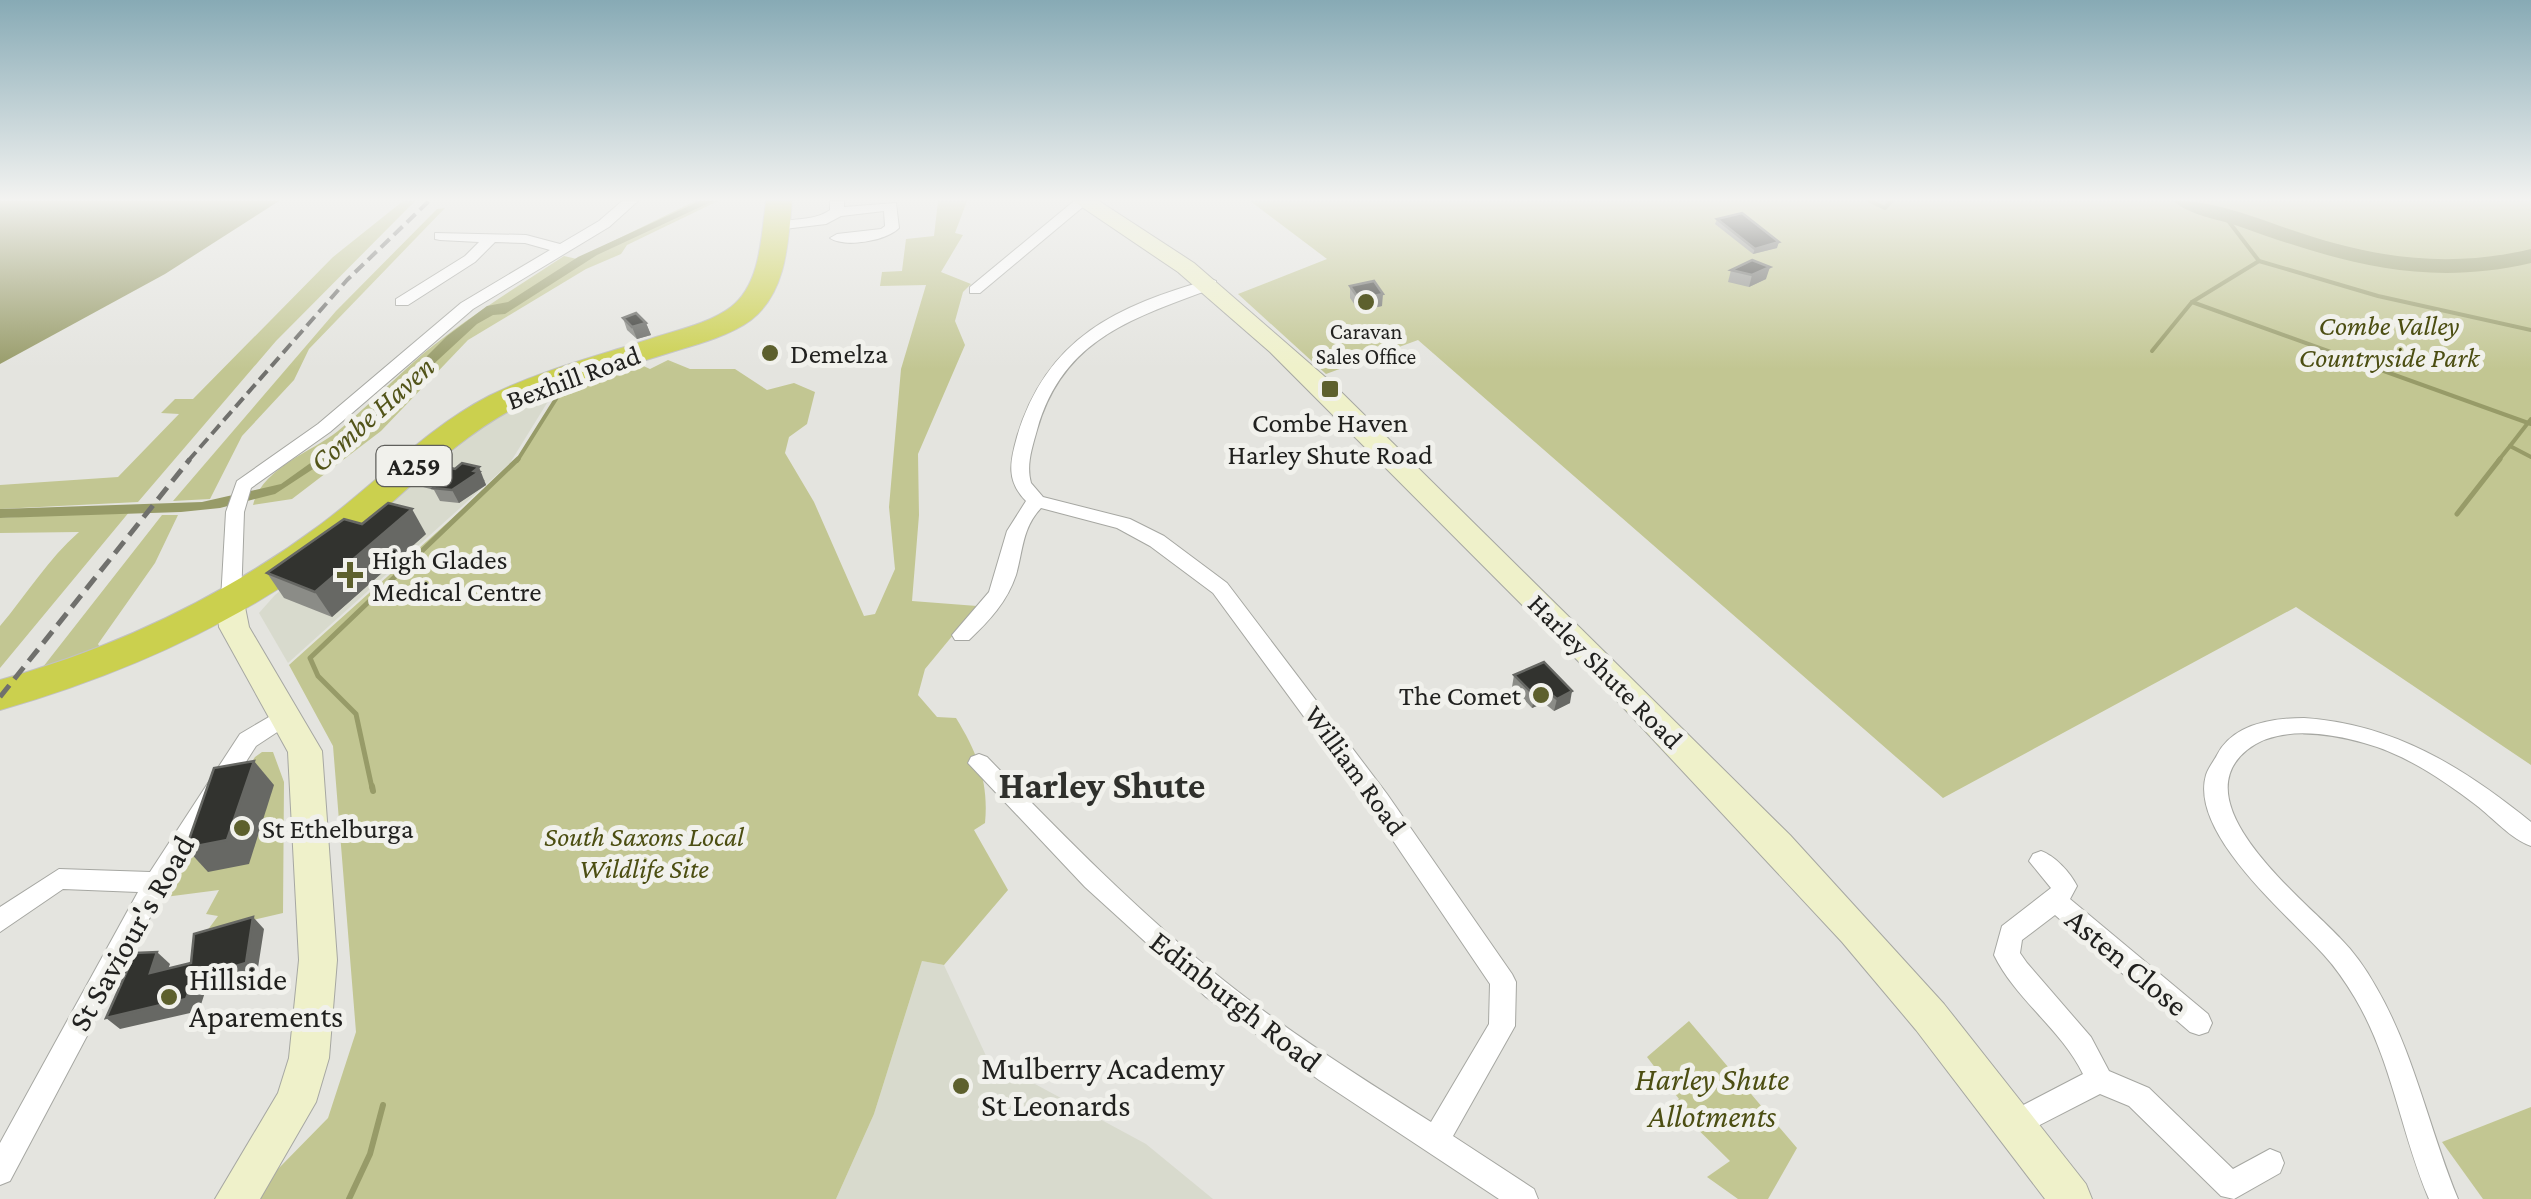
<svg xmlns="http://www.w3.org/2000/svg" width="2531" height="1199" font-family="'Crimson Pro',serif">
<rect width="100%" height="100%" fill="#e4e4df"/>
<!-- built -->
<g fill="#d8dacd">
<path d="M 555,390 L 510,463 L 288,663 L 259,613 L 275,595 L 489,422 Z"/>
<path d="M 922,961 L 944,965 L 987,1058 L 1146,1144 L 1213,1199 L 836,1199 L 874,1114 Z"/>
</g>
<!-- green -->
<g fill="#c2c692">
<path d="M 403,201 L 415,201 L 276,341 L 138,502 L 0,509 L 0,485 L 118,477 L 179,414 L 161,413 L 175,399 L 193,399 L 333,257 Z"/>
<path d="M 695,201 L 718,201 L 627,245 L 621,254 L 586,269 L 468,340 L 381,431 L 292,499 L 253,505 C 262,468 310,453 338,431 C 368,406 395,378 424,353 C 468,317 517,287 564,256 L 577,259 Z"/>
<path d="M 938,201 L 967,201 L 955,233 L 963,235 L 941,272 L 971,284 L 963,292 L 955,321 L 965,345 L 918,454 L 919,515 L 912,601 L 977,606 L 925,669 L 918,695 L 937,717 L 956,718 C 977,752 989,782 985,823 L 974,830 L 1008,890 L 944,965 L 922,961 L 874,1114 L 836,1199 L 258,1199 L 277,1170 L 328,1118 L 356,1032 L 333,746 L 289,665 L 515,462 L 561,389 L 639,364 L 650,369 L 668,360 L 690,369 L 735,369 L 767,390 L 794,383 L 815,392 L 807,424 L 789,437 L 785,453 L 814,502 L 864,616 L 875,614 L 895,569 L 889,507 L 901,369 L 926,285 L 880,286 L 882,272 L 902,271 L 906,239 L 934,236 Z"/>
<path d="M 1250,201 L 2531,201 L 2531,765 L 2296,607 L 1943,798 L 1418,340 L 1326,374 L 1238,294 L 1327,259 Z"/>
<path d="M 445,208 L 309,349 L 294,380 L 242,436 L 210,499 L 173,501 L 336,311 L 437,209 Z"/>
<path d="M 130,511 L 0,668 L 0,626 C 27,594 48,559 79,532 L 0,533 L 0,518 Z"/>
<path d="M 162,515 L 178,515 L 155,563 L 98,644 L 105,657 L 32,681 Z"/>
<path d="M 262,752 L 273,752 L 284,782 L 283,913 L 207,931 L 218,916 L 206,914 L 219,890 L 165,897 L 255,757 Z"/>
<path d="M 1689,1021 L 1797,1148 L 1768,1199 L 1738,1199 L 1707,1177 L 1730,1161 L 1673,1105 L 1679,1099 L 1647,1057 Z"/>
<path d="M 2531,1107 L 2531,1199 L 2483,1199 L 2442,1142 Z"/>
</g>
<!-- water -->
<g fill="#979b68">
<path d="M 0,201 L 279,201 L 165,274 L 0,364 Z"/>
<path d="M 700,201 L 713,201 L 597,255 L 505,314 L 493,315 L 477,324 L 336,454 L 275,494 L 220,508 L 181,512 L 0,518 L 0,509 L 202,502 L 281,484 L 344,439 L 447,336 L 487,306 L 508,302 L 578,257 Z"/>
</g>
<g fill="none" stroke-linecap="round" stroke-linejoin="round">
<!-- stream-far2 -->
<g stroke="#979b68" stroke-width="4">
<path d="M 1870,201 L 1885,208 L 1891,201"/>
<path d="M 2223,214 L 2259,261 L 2378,296 L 2531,330"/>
<path d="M 2192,302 L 2531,424"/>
<path d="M 2152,351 L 2192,302 L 2259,261"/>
<path d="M 2531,419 L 2510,446 L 2531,457"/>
<path d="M 517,461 L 561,391"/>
<path d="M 2498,461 L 2510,446"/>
</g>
<!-- stream-far1 -->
<g stroke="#979b68" stroke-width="5">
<path d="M 2457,514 L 2500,459"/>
<path d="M 372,788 L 356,714 L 318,676 L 310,658 L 518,459"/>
</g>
<!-- stream -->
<g stroke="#979b68" stroke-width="6">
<path d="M 372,786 L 373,791"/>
<path d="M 349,1199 L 370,1154 L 383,1105"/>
</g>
<!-- river -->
<path fill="#979b68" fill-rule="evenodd" d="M 2174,201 C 2219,201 2258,219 2301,233 C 2379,259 2451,268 2531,249 L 2531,263 C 2423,288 2339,262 2238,226 C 2218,219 2188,215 2174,201 Z"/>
<!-- street casing -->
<g stroke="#a6a7a2" stroke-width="2">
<g id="street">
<path d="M 622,201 L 638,201 L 609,227 L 473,309 L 330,432 L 251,488 L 244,512 L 241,600 L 238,605 L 224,605 L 221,600 L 226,512 L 237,481 L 318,424 L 461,303 L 550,250 L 525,243 L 495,242 L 475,262 L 408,305 L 396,305 L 396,299 L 465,256 L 479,242 L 440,240 L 435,239 L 435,233 L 526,235 L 560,244 L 599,221 Z"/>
<path d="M 830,201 L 844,201 L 844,207 L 896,203 L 899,228 C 886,241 845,248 830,238 L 837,234 L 881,229 L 885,226 L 884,211 L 841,216 L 826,224 L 776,230 L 769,226 C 787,216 812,223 830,210 Z"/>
<path d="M 1074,201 L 1090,201 L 980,293 L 970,293 L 970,287 Z"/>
<path d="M 1211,279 L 1216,281 L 1216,287 C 1135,318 1063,337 1037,430 C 1032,448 1026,465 1031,483 L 1043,497 L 1130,519 L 1164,536 L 1227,583 L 1387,794 L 1512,974 L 1516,982 L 1515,1026 L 1453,1136 L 1534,1189 L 1538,1199 L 1499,1199 L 1319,1080 L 1206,997 L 1085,887 L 968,763 L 971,757 L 979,754 L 987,757 C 1062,834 1137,911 1222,979 C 1288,1032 1360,1077 1431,1122 L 1489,1024 L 1490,984 L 1371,808 L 1213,593 L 1150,546 L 1117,528 L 1041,508 C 1022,528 1023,551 1016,575 C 1007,602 989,621 969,640 L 955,640 L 952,635 L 989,592 L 1007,531 L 1026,501 C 1006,481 1010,462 1017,437 C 1047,337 1117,306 1211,279 Z"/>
<path d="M 286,707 L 294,709 L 297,715 L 294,721 L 256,746 L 165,889 L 10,1181 L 0,1185 L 0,1143 L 138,892 L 63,889 L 0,932 L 0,907 L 59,869 L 150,872 L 240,734 Z"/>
<path d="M 2304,718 C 2394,724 2463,767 2531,822 L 2531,846 C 2511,839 2493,818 2476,805 C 2443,780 2405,754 2364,743 C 2329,733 2277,725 2247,750 C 2180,804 2306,901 2340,938 C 2354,952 2366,969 2376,987 C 2414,1052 2429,1129 2458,1199 L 2429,1199 C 2401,1134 2392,1060 2355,998 C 2346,983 2336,968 2324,955 C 2289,916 2189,834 2206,775 C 2208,768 2214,761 2217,755 C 2233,724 2273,718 2304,718 Z"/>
<path d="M 2041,851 C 2055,856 2070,872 2077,886 L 2070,899 L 2208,1014 L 2212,1023 L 2208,1032 L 2199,1035 L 2190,1032 L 2055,915 L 2022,940 L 2020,953 L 2027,963 L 2091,1037 L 2109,1071 L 2149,1088 L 2233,1169 L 2270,1149 L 2280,1153 L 2284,1163 L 2280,1173 L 2234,1199 L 2221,1196 L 2129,1106 L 2100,1094 L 2026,1132 L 2016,1136 L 2006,1132 L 2002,1123 L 2006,1114 L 2083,1074 C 2061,1029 2016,1000 1994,955 L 2002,926 L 2051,888 L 2029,861 L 2033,854 Z"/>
</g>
</g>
<!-- secondary casing -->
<g stroke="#a6a7a2" stroke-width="2">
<g id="secondary">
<path d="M 1073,201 L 1099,201 L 1194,263 L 1332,383 L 1790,835 L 1944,1004 L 2086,1184 L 2092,1199 L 2045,1199 L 1916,1030 L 1842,942 L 1606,689 L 1270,352 L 1178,272 Z"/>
<path d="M 231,589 L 242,592 L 249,627 L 322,751 L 337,960 L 329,1058 L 316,1102 L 260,1199 L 215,1199 L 278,1093 L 289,1058 L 299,960 L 288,752 L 219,627 L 216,600 L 220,592 Z"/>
</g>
</g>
<!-- highway casing -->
<g stroke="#c1c1c0" stroke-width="2">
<path id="highway" d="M 766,201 L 792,201 C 788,242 787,292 751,320 C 731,335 699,344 675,351 C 619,369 563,383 511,410 C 448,444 401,499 345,542 C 242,622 125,674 0,710 L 0,680 C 115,648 223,597 320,525 C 377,483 425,429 489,396 C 541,370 598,356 653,338 C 678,330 710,323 731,307 C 761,284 761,236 766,201 Z"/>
</g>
<!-- street -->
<use href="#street" fill="#fff" fill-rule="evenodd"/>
<!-- secondary -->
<use href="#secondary" fill="#eff1ca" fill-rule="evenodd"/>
<!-- highway -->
<use href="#highway" fill="#cbd04e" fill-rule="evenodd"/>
<!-- rail-far1 -->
<path stroke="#70706d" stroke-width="4" stroke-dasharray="12 6" stroke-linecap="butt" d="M 188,461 L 347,280 L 429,201"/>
<!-- rail -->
<path stroke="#70706d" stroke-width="5" stroke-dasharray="15 8" stroke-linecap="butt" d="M 0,697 L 190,459"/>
</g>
<!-- wall -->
<g fill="#8b8c87">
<path d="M 1717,219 L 1777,248 L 1753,254 L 1715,224 Z"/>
<path d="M 1731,270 L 1766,279 L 1749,287 L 1728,282 Z"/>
<path d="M 1350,286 L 1382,306 L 1359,311 L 1350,298 Z"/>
<path d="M 623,318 L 646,323 L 651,335 L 637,339 L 627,330 Z"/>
<path d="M 416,474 L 485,480 L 484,481 L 486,485 L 459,503 L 440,501 L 434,490 L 423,487 Z"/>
<path d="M 362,524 L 426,534 L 332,617 L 284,598 L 267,573 Z"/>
<path d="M 1514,675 L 1570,703 L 1554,711 L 1544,703 L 1532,708 L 1512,687 Z"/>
</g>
<!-- shaded-wall -->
<g fill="#676864">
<path d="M 1779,242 L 1777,248 L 1753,254 L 1755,249 Z"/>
<path d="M 1770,267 L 1766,279 L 1749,287 L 1752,275 Z"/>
<path d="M 1383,294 L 1382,306 L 1359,311 L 1359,299 Z"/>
<path d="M 646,323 L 651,335 L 637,339 L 632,327 Z"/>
<path d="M 479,467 L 486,485 L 459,503 L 452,490 Z"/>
<path d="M 412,509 L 426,534 L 332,617 L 315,592 Z"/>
<path d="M 1547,691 L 1544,703 L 1532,708 L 1535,696 Z"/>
<path d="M 1572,691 L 1570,703 L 1554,711 L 1557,699 Z"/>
<path d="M 254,761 L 274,785 L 249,864 L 208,872 L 186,848 Z"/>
<path d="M 253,917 L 264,929 L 257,974 L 206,989 L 199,1011 L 120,1029 L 106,1018 L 194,978 Z"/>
<path d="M 157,952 L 170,964 L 163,984 L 150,973 Z"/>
</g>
<!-- building -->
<g fill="#32332f" stroke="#676864" stroke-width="2.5">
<path d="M 1742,213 L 1779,242 L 1755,249 L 1717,219 Z"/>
<path d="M 1752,260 L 1770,267 L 1752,275 L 1731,270 Z"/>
<path d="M 1374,281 L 1383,294 L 1359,299 L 1350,286 Z"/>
<path d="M 636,313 L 646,323 L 632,327 L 623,318 Z"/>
<path d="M 429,463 L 455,469 L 462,463 L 479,467 L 474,471 L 479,472 L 452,490 L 433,488 L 440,481 L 416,474 Z"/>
<path d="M 388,503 L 412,509 L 315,592 L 267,573 L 344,519 L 362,524 Z"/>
<path d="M 1544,662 L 1572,691 L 1557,699 L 1547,691 L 1535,696 L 1514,675 Z"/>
<path d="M 254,761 L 227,840 L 186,848 L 214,768 Z"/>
<path d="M 253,917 L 246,963 L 194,978 L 186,999 L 106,1018 L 135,953 L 157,952 L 150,973 L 191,963 L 194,934 Z"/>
</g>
<!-- sky -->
<linearGradient id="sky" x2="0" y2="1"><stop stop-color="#87aab5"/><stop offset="0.54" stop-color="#f3f3f1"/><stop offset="1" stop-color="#f3f3f1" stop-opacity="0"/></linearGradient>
<rect width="2531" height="369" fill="url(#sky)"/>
<!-- markers -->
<g fill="#5d602d" stroke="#f1f1ec" stroke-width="4">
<circle cx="1366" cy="302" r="10"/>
<circle cx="770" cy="353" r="10"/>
<rect x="1320" y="379" width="20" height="20" rx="5"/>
<path d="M345 560h10v10h10v10h-10v10h-10v-10h-10v-10h10z"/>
<circle cx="1541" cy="695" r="10"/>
<circle cx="242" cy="828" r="10"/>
<circle cx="169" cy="997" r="10"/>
<circle cx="961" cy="1086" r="10"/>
</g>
<g text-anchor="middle" stroke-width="10" stroke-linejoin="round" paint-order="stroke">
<!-- far-poi labels -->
<g font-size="22" fill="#21211f" stroke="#f1f1ec">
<text x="1366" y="339">Caravan<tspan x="1366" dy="25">Sales Office</tspan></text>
</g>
<!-- shield labels -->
<rect fill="#f1f1ec" stroke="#5f5f5c" stroke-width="2.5" x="376.5" y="446" width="75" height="40" rx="8"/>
<g font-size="25" font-weight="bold" fill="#21211f">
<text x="414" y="475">A259</text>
</g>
<!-- park labels -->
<g font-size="28" font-style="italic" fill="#4c4e12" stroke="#f1f1ec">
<text x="2389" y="335">Combe Valley<tspan x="2389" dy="32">Countryside Park</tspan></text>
<text x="644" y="846">South Saxons Local<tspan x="644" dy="32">Wildlife Site</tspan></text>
</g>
<!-- poi labels -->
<g font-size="28" fill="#21211f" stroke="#f1f1ec" text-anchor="start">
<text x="790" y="363">Demelza</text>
<text x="1330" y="432" text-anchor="middle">Combe Haven<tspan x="1330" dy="32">Harley Shute Road</tspan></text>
<text x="372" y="569">High Glades<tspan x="372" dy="32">Medical Centre</tspan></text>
<text x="1521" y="705" text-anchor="end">The Comet</text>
<text x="262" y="838">St Ethelburga</text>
</g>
<!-- street labels -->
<g font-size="28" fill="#21211f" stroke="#f1f1ec">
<text transform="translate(573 377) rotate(-20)" y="10">Bexhill Road</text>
<text transform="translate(1606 671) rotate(45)" y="10">Harley Shute Road</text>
<text transform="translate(1356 770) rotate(54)" y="10">William Road</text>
</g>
<!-- water labels -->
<g font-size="30" font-style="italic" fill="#525419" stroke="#f1f1ec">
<text transform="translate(372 414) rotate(-42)" y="10">Combe Haven</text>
</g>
<!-- near-street labels -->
<g font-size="32" fill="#21211f" stroke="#f1f1ec">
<text transform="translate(131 933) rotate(-60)" y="11">St Saviour's Road</text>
<text transform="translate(2127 962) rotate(40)" y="11">Asten Close</text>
<text transform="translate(1236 1001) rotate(38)" y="11">Edinburgh Road</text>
</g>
<!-- near-poi labels -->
<g font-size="32" fill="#21211f" stroke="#f1f1ec" text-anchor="start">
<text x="189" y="990">Hillside<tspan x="189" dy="37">Aparements</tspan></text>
<text x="981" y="1079">Mulberry Academy<tspan x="981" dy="37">St Leonards</tspan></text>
</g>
<!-- near-park labels -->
<g font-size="32" font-style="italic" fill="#4c4e12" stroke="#f1f1ec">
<text x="1712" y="1090">Harley Shute<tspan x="1712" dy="37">Allotments</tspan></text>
</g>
<!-- district labels -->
<g font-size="38" font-weight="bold" fill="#2f302c" stroke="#f1f1ec">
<text x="1102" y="798">Harley Shute</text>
</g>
</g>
</svg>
